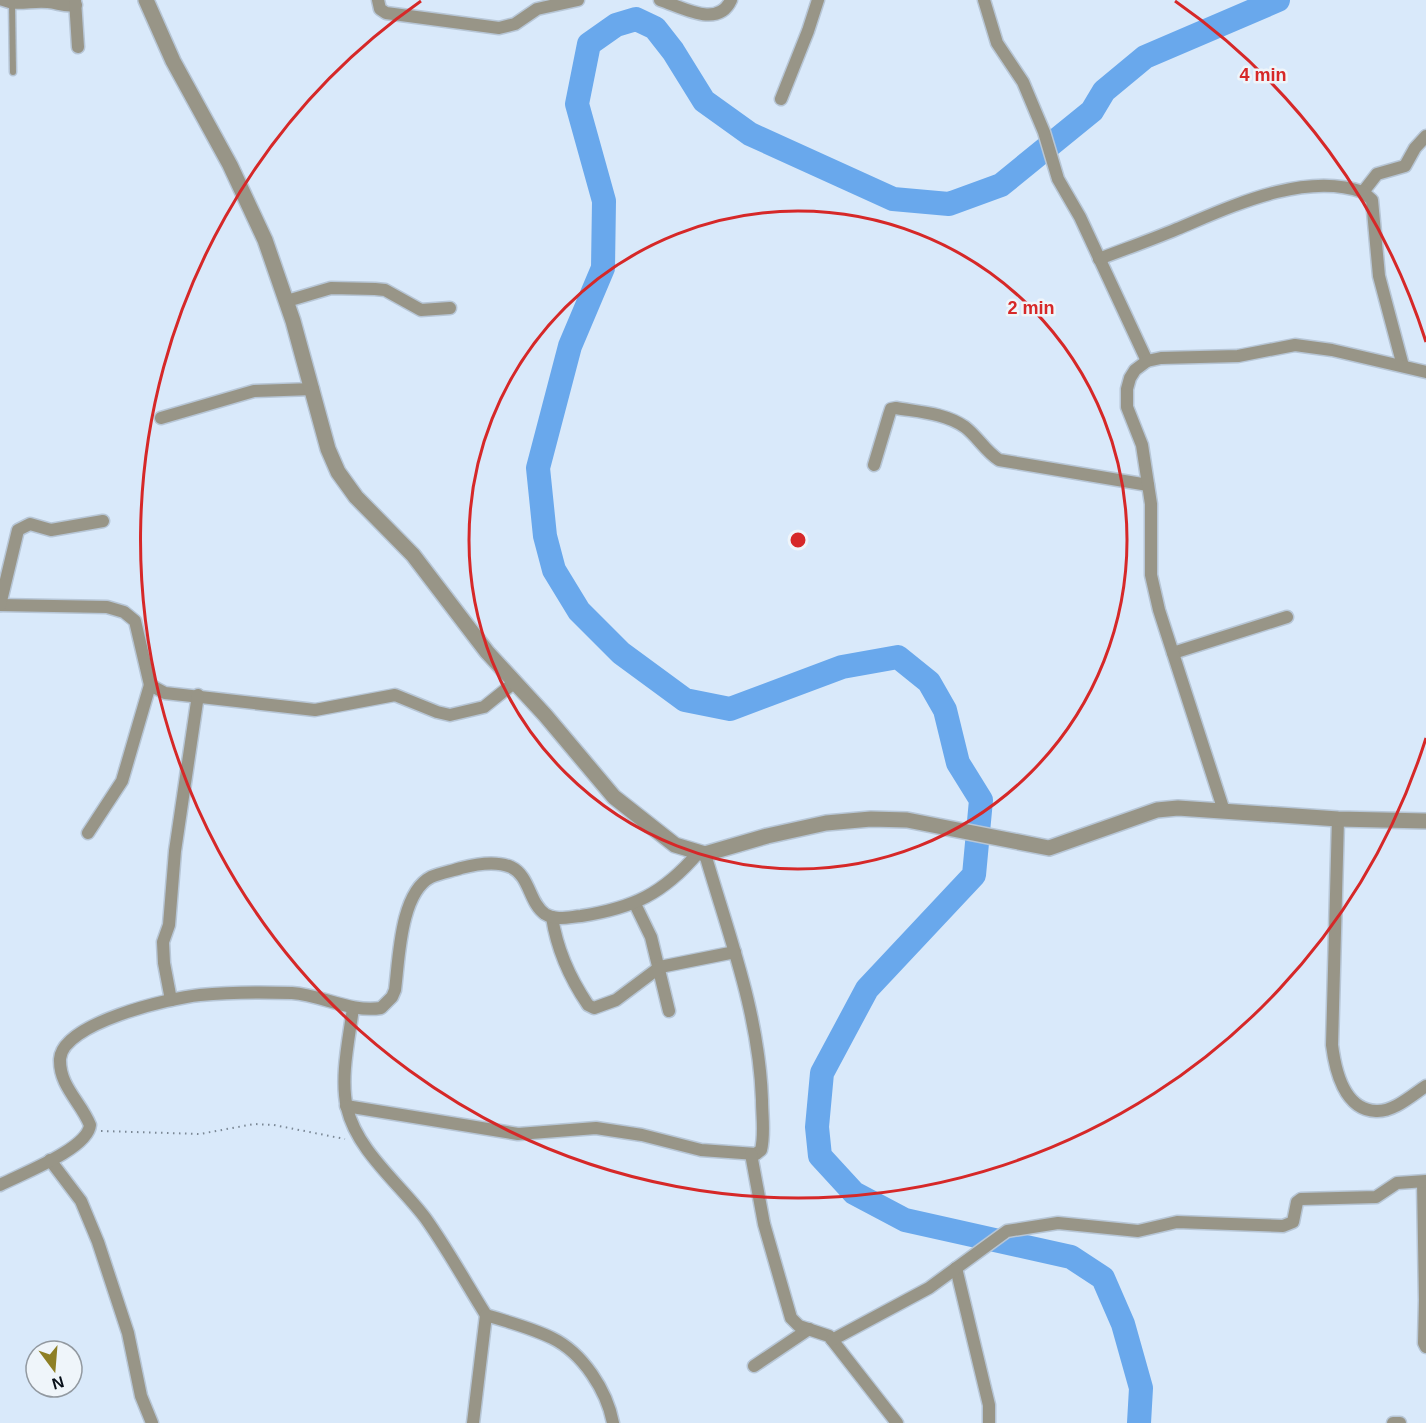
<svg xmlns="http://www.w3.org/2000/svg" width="1426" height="1423" font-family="Arial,sans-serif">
<rect width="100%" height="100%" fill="#d9e9fa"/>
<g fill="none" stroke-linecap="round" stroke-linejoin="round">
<!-- river -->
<path stroke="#69a8ec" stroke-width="24" d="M 1139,1423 L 1141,1388 L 1123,1324 L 1103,1278 L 1071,1257 L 905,1220 L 854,1193 L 820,1156 L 817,1127 L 822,1073 L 867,989 L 974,875 L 981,800 L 958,763 L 945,710 L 929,682 L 898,657 L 842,667 L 730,709 L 685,700 L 621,653 L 579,611 L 554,570 L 545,536 L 538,468 L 570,346 L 603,268 L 604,201 L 577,104 L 589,44 L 616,25 L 636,19 L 655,28 L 673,51 L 704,101 L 750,134 L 893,199 L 949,204 L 1001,185 L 1092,111 L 1104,91 L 1145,57 L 1278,0"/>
<!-- service casing -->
<g stroke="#b7c6d6" stroke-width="9">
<path id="service" d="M 12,3 L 13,72"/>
</g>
<!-- minor casing -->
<g stroke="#b7c6d6" stroke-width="15">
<g id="minor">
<path d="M 3,0 C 17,6 33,0 48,2 C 59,3 64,7 76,5"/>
<path d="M 75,0 L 78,47"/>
<path d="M 378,0 L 380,9 L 386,13 L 499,28 L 515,24 L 537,9 L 578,0"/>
<path d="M 660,0 C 682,7 718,29 731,0"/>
<path d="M 984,0 L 997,43 L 1023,82 L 1044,132 L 1058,179 L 1080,217 L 1147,361"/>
<path d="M 781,99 L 808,31 L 818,0"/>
<path d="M 1363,192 L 1377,174 L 1405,166 L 1415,148 L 1426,136"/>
<path d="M 1099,259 C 1125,249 1151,240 1177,229 C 1230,207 1304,171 1363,192 L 1372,200 L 1379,276 L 1403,366"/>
<path d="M 287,301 L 331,288 L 375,289 L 385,290 L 421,310 L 450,308"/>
<path d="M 161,418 L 254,391 L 313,389"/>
<path d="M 874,465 L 889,415 L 891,409 L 896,408 C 919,412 945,413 965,427 C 978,437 985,451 999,460 L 1148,485"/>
<path d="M 0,605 L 107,607 L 124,612 L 135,621 L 150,685 L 165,693 L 315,710 L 395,695 L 437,712 L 450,715 L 484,707 L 515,682"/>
<path d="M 0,605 L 18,530 L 30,524 L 51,530 L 103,521"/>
<path d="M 1173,653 L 1287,617"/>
<path d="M 1224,811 L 1159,610 L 1151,575 L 1151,504 L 1142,445 L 1127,407 L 1127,389 L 1130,378 L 1135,370 L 1147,361 L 1161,358 L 1238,356 L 1295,345 L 1332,350 L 1426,372"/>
<path d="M 1338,819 L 1332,1045 C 1335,1069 1344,1110 1376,1111 C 1394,1112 1412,1095 1426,1086"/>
<path d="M 88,833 L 122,781 L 150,685"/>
<path d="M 635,904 L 651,937 L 669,1011"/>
<path d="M 552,917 C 557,950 569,977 588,1005 L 594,1008 L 616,1000 L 660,967 L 735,952"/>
<path d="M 171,1000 L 164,963 L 163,942 L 169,925 L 175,851 L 198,695"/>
<path d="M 353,1008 C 349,1039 340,1077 347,1108 C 357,1151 400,1184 426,1219 C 448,1250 466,1283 486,1315 C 508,1322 532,1328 552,1338 C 583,1353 607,1391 613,1423"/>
<path d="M 346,1106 L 518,1134 L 596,1128 L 642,1135 L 701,1150 L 756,1154 L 761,1150 C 765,1134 762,1117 762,1100 C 759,1013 729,936 705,854"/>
<path d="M 751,1154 L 764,1224 L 791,1318 L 799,1326 L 829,1336 L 897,1423"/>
<path d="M 50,1160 L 81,1201 L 98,1242 L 128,1333 L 141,1396 L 152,1423"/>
<path d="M 1423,1182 L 1425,1300 L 1424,1343 L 1426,1347"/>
<path d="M 0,1185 C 21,1174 88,1149 90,1125 C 81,1102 59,1086 60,1059 C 62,1023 170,998 200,995 C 230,992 261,992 292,993 C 322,995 351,1013 381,1008 L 392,997 L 395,990 C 399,959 400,893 431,877 C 440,873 452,871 461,868 C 476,864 497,861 511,867 C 530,876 529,903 545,914 C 556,921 569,917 581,916 C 633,908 663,894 698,853"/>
<path d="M 956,1268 L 989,1405 L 989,1423"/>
<path d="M 832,1340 L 929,1288 L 1007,1231 L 1058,1223 L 1138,1231 L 1177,1222 L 1283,1226 L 1293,1222 L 1297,1202 L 1301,1199 L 1376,1197 L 1397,1183 L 1426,1181"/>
<path d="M 754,1366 L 809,1329"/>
<path d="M 473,1423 L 486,1315"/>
<path d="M 1393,1423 L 1400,1423"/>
</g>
</g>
<!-- tertiary casing -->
<g stroke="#b7c6d6" stroke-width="18">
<path id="tertiary" d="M 146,0 L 173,61 L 230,165 L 265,240 L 293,321 L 328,449 L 338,472 L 356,497 L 413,555 L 487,652 L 545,715 L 614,797 L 675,845 L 705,854 L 767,836 L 826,823 L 871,819 L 907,820 L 1049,848 L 1157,810 L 1178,808 L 1338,819 L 1426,821"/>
</g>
<!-- path -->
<path stroke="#7a8794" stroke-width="2" stroke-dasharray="1.5 4.5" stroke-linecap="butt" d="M 101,1131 L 200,1134 L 254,1124 L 274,1125 L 345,1139"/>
<!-- service -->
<use href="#service" stroke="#989587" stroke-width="6"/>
<!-- minor -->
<use href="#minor" stroke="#989587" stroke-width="12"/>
<!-- tertiary -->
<use href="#tertiary" stroke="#989587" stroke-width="15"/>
</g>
<!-- distance rings -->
<g fill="none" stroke="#d62828" stroke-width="3">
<circle cx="798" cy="540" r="329"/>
<path d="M1426 738A658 658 0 1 1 421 1M1175 1A658 658 0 0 1 1426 342"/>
</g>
<circle cx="798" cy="540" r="9" fill="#d62828" stroke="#eff5fa" stroke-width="3"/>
<g font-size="18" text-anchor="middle" font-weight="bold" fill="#d62828" stroke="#eff5fa" stroke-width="5" stroke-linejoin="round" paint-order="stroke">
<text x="1263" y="81">4 min</text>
<text x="1031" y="314">2 min</text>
</g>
<!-- north arrow -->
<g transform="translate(54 1369) rotate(164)"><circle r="28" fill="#eff5fa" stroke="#9299a0" stroke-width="1.5"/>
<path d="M0-4.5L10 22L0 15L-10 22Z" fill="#8e7f25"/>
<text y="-9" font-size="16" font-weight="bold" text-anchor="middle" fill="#070f18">N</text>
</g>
</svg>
